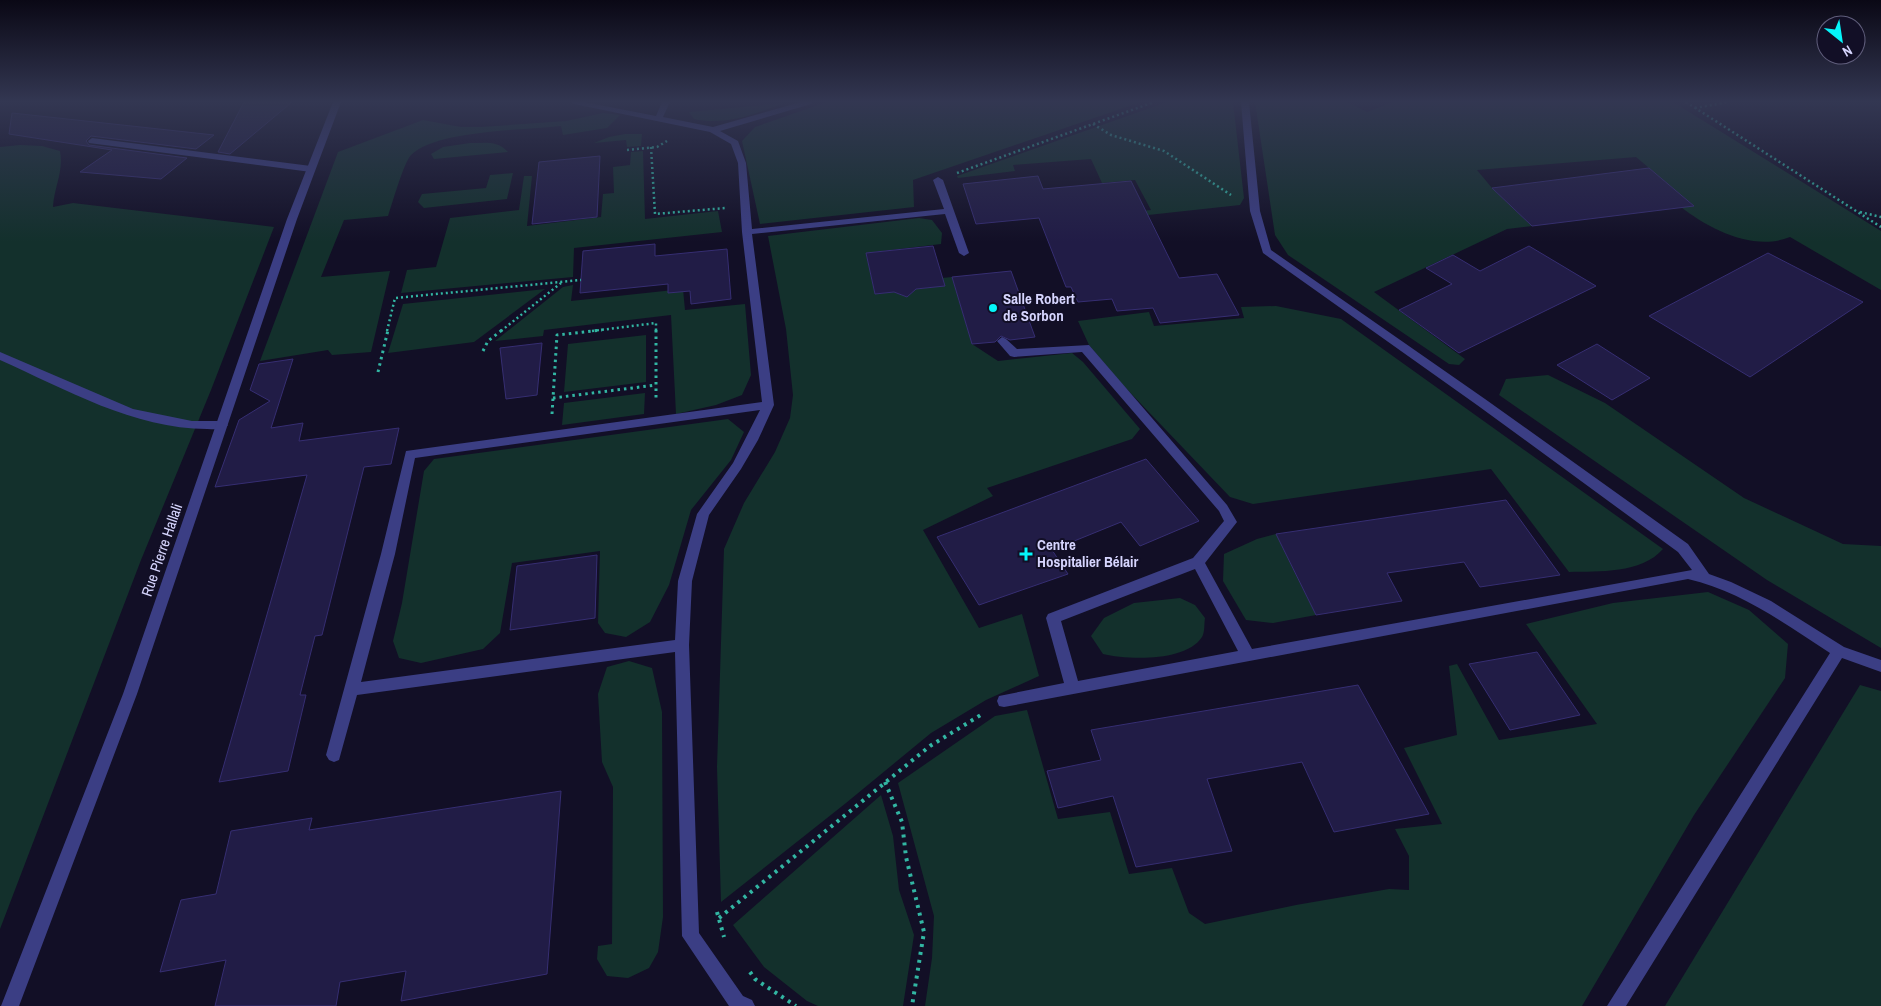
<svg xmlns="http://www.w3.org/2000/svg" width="1881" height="1006" font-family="'Archivo Narrow',sans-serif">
<rect width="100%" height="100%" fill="#120f26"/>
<!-- green -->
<g fill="#13302c">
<path d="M 827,102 L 1141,102 L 913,180 L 914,207 L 760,224 L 742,141 L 755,127 Z"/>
<path d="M 1167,102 L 1233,102 L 1244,198 L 1240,205 L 1093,221 L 1090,217 L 1151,210 L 1135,180 L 1102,183 L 1091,159 L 1013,165 L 1015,171 L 958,178 L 957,176 Z"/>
<path d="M 1255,102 L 1348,102 L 1367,112 L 1393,102 L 1673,102 L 1881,231 L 1881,290 L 1790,237 C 1754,252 1709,229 1681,207 L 1693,205 L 1636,157 L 1477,170 L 1492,188 L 1532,226 L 1507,229 L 1374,292 L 1465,359 L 1459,365 L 1449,364 L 1288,255 L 1275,235 Z"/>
<path d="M 784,103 C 756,114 725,126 694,119 L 689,112 Z"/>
<path d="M 603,113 L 620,115 L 607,128 L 563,135 L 561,126 C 526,130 435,130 411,155 C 404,162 392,204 388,216 L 344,220 L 321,277 L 390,271 L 371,352 L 332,355 L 328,350 L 260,361 L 338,152 L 423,120 L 461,127 L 481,127 L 566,121 Z"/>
<path d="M 625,134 L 642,134 L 641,146 L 627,147 L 626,140 L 594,143 L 609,137 Z"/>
<path d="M 470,143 C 484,143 498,140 508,152 L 434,159 L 431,154 L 443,147 Z"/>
<path d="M 20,145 L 42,146 L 60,151 C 64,171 54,187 53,207 L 73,203 L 274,227 L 211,390 L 141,560 L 0,929 L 0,147 Z"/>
<path d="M 643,151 L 645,219 L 718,211 L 722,232 L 574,248 L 573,277 L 401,293 L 407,270 L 436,267 L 450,218 L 519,210 L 524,176 L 532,176 L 527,226 L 601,217 L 603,194 L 614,193 L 613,167 L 630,165 L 631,152 Z"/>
<path d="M 513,173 L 507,199 L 424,208 L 418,202 L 422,194 L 486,188 L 490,175 Z"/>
<path d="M 919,218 L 932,220 L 942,233 L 941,244 L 866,253 L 875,294 L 894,292 L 907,297 L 916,289 L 934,287 L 932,279 L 952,277 L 972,344 L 998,361 L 1072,353 L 1083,362 L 1140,429 L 1132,439 L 987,488 L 993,496 L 923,530 L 979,628 L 1022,614 L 1039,676 L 986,700 L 931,733 L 846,803 L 721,902 L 717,767 L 724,549 L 744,503 L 775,452 L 790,418 L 793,395 L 786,329 L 768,236 Z"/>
<path d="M 573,285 L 571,301 L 683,289 L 685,310 L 745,304 L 751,375 L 742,395 L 716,405 L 676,414 L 671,315 L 544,330 L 543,336 L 495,341 L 563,287 Z"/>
<path d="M 545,289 L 474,342 L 388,353 L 403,304 Z"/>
<path d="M 1276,306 L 1341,319 L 1663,549 C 1641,574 1599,571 1569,572 L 1491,469 L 1253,504 L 1230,497 L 1122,384 L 1089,345 L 1078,321 L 1149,312 L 1154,326 L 1244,318 L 1241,307 Z"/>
<path d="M 646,335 L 646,382 L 564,392 L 568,344 Z"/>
<path d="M 1548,375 L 1605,403 L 1744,498 L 1843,544 L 1881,546 L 1881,648 L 1767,580 L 1499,395 L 1506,379 Z"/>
<path d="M 645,393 L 644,414 L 562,425 L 564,403 Z"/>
<path d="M 728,419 L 744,432 L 731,460 L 691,510 L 669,585 L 650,622 L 626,637 L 605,633 L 598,623 L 600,551 L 512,563 L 500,633 L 483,649 L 421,663 L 399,658 L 393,641 L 402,603 L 424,471 L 434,459 Z"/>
<path d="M 1276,534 L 1316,615 L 1273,623 L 1246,620 L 1223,581 L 1224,554 L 1257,539 Z"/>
<path d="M 1708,592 L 1749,610 L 1788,644 L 1785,678 L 1694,815 L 1582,1006 L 925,1006 L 932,958 L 934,916 L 898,783 L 995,716 L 1027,710 L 1058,819 L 1110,812 L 1129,874 L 1172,868 L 1189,913 L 1205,924 L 1296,905 L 1389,889 L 1409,890 L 1409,856 L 1395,829 L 1442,824 L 1404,748 L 1457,735 L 1449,666 L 1457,664 L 1499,740 L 1597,724 L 1526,624 L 1613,603 Z"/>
<path d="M 1180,598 L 1195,605 L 1205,618 C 1204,624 1205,632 1202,637 C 1186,662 1128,660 1103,654 L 1091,636 L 1104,618 L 1134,603 Z"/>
<path d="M 629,661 L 652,668 L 662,712 L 663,917 L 658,952 L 649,968 L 628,978 L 607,976 L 597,959 L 598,946 L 612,944 L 613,787 L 602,762 L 598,694 L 607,667 Z"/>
<path d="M 1860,685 L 1881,691 L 1881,1006 L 1665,1006 Z"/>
<path d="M 881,795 L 893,836 L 899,890 L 914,935 L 903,1006 L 818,1006 L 807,1001 L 764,967 L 733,925 Z"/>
</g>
<!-- building -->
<g fill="#211c46" stroke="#362e72">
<path d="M 244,102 L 292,102 L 230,154 L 218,152 Z"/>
<path d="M 12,113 L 214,135 L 196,149 L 91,136 L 86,141 L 89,145 L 187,158 L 161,179 L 80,172 L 112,150 L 9,134 Z"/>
<path d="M 600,156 L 597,217 L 532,224 L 539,162 Z"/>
<path d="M 1649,168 L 1694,206 L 1532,226 L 1492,188 Z"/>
<path d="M 1038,176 L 1043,189 L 1131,181 L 1179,278 L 1217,274 L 1239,315 L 1160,323 L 1153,308 L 1117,311 L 1112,299 L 1078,302 L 1071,287 L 1066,287 L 1039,218 L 976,224 L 963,184 Z"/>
<path d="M 655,244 L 655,256 L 727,249 L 731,299 L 691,304 L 690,291 L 668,293 L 668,284 L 580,293 L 583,251 Z"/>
<path d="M 933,246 L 945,286 L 916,289 L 907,297 L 894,292 L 875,294 L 866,253 Z"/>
<path d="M 1529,246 L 1596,286 L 1459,353 L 1399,310 L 1452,284 L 1426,268 L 1453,255 L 1480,271 Z"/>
<path d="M 1768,253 L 1863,302 L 1750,377 L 1649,316 Z"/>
<path d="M 1011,271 L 1035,337 L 1010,340 L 1001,336 L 995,342 L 972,344 L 952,277 Z"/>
<path d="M 542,343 L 537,395 L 506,399 L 500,348 Z"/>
<path d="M 1597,344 L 1650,378 L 1612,400 L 1557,365 Z"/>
<path d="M 293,359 L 271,428 L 303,423 L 299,441 L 399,428 L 391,464 L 364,467 L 322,635 L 315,636 L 300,695 L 306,695 L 288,771 L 219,782 L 307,475 L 215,487 L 239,420 L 270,401 L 250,390 L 259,364 Z"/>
<path d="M 1146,459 L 1199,521 L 1140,546 L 1121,522 L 1052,550 L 1068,574 L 979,605 L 937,537 Z"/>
<path d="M 1506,500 L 1560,575 L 1480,587 L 1464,562 L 1387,573 L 1402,601 L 1316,615 L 1276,534 Z"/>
<path d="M 597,555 L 595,618 L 510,630 L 517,566 Z"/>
<path d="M 1537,652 L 1580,715 L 1510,730 L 1469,664 Z"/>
<path d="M 1358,685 L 1429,814 L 1334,832 L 1302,762 L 1207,779 L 1232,851 L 1136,867 L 1113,796 L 1058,808 L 1047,771 L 1101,760 L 1091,730 Z"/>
<path d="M 561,791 L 547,974 L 401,1001 L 406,971 L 340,982 L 336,1006 L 215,1006 L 226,960 L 160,972 L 181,900 L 216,894 L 231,831 L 312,818 L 309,830 Z"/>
</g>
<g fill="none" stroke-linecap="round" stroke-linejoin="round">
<!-- path-far2 -->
<g stroke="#32b6a3" stroke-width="2.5" stroke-dasharray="2 3" stroke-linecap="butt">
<path d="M 1686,102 L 1881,227"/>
<path d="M 1695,108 L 1728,102"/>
<path d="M 1093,124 L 1111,135 L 1164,151 L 1231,195"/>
<path d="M 651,147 L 655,214 L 725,208"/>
<path d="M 627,150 L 657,147 L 667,141"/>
<path d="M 957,173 L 1154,102"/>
<path d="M 1860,212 L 1881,217"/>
<path d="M 387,331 L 395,298 L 581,280"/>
<path d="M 501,331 L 561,283"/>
<path d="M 592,331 L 656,323 L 656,331"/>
</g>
<!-- path-far1 -->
<g stroke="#32b6a3" stroke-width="3" stroke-dasharray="2.5 4" stroke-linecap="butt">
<path d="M 656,330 L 656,400"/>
<path d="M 483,351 L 488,341 L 502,330"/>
<path d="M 378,372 L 388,330"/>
<path d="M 553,398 L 656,385"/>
<path d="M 552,414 L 557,335 L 602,330"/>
</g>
<!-- path -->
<g stroke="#32b6a3" stroke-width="4" stroke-dasharray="3 5" stroke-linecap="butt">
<path d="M 885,782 L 902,822 L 906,857 L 924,932 L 912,1006"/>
<path d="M 717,912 L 724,937"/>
<path d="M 719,918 L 930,746 L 984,713"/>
<path d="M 750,972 L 755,979 L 796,1006"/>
</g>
<!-- lane -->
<g fill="#3b3e84" fill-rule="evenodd">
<path d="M 570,102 L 584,102 L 656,116 L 662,102 L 670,102 L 663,117 L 713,127 L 801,102 L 812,102 L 811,104 L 720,131 L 738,141 L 746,163 L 752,229 L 944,209 L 933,180 L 938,177 L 943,180 L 969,253 L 964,256 L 959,253 L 945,214 L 752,234 L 774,405 L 758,440 L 741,469 L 709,515 L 692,581 L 689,645 L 699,933 L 743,996 L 752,1000 L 755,1006 L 729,1006 L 682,936 L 675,652 L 357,695 L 339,760 L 334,762 L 329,760 L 326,755 L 381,554 L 406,451 L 762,402 L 742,232 L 738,163 L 731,144 L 710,132 L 574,104 ZM 760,410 L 733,463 L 697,514 L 678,581 L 675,640 L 361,682 L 395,554 L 415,458 Z"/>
<path d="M 1241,102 L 1249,102 L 1260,211 L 1271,250 L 1485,399 L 1688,544 L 1709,574 L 1731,582 L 1771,601 L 1844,647 L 1881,660 L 1881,672 L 1842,658 L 1626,1006 L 1607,1006 L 1830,653 C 1785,624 1741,591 1688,579 L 1004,707 L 999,706 L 997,701 L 999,696 L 1064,683 L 1046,618 L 1048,614 L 1193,558 L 1224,521 L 1219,511 L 1082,352 L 1014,357 L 1010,356 L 997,341 L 1002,337 L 1006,339 L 1017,349 L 1089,345 L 1227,505 L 1237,522 L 1205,563 L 1252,649 L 1692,570 L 1678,552 L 1477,405 L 1263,253 L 1250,211 ZM 1195,569 L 1238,651 L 1078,681 L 1061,621 Z"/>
<path d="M 92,138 L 311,166 L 315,169 L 311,172 L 89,143 L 88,141 Z"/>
<path d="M 0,352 L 133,409 L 192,421 L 222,421 L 228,425 C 223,431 214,429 207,429 C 134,429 65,389 0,360 Z"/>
</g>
<!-- street -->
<path fill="#3b3e84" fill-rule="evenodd" d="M 333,102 L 341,102 L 297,219 L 137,694 L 19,1006 L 1,1006 L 123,694 L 287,219 Z"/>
</g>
<!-- sky -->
<linearGradient id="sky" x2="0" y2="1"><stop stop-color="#0a0815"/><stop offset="0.42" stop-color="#333752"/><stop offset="1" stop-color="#333752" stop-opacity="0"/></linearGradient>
<rect width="1881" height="242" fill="url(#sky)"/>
<!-- markers -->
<g fill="#05f5fa" stroke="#120f26" stroke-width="2">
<circle cx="993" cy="308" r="5"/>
<path d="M1023.5 546.5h5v5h5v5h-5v5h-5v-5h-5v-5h5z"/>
</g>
<g text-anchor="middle" stroke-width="4" stroke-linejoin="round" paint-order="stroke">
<!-- poi labels -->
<g font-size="15" font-weight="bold" fill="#d6d5fe" stroke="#120f26" text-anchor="start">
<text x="1003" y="304">Salle Robert<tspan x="1003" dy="17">de Sorbon</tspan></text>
<text x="1037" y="550">Centre<tspan x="1037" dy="17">Hospitalier Bélair</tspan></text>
</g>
<!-- street labels -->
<g font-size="15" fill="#d6d5fe" stroke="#120f26">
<text transform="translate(162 550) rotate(-71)" y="5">Rue Pierre Hallali</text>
</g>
</g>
<!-- north arrow -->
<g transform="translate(1841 40) rotate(150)"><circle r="24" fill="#120f26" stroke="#605e7c"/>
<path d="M0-4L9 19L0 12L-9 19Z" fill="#05f5fa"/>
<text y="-8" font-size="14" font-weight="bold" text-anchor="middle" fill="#d6d5fe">N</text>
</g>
</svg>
